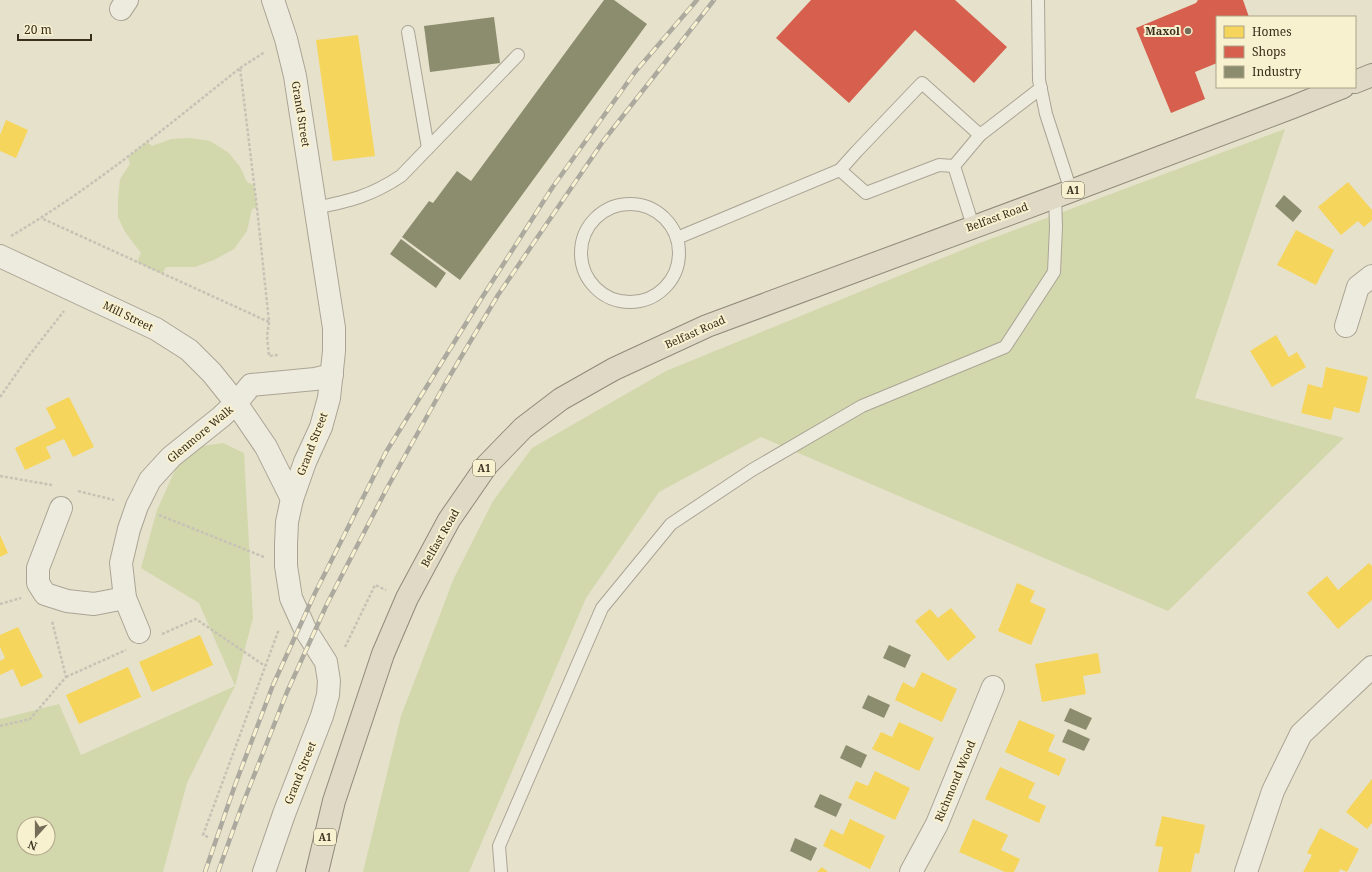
<svg xmlns="http://www.w3.org/2000/svg" width="1372" height="872" font-family="'Noto Serif',serif">
<rect width="100%" height="100%" fill="#e6e1cb"/>
<!-- green -->
<g fill="#d2d8ac" fill-rule="evenodd">
<path d="M 1285,129 L 1195,398 L 1344,438 L 1168,611 L 761,437 L 659,492 L 586,598 L 469,872 L 363,872 L 401,716 L 454,578 L 493,501 L 532,448 L 666,371 L 977,244 Z"/>
<path d="M 190,138 L 210,141 L 229,153 L 240,167 L 247,182 L 254,185 L 257,208 L 252,209 L 247,231 L 234,249 L 214,260 L 195,267 L 166,267 L 162,274 L 137,262 L 141,253 L 125,232 L 118,217 L 118,199 L 120,179 L 130,164 L 128,157 L 147,142 L 152,146 L 171,139 Z"/>
<path d="M 223,443 L 244,453 L 253,618 L 235,686 L 187,783 L 163,872 L 0,872 L 0,719 L 59,704 L 81,755 L 235,686 L 199,603 L 141,568 L 157,510 L 177,466 L 196,447 ZM 24,824 L 48,824 L 48,848 L 24,848 Z"/>
</g>
<!-- homes -->
<g fill="#f6d55c">
<path d="M 358,35 L 375,156 L 333,161 L 316,40 Z"/>
<path d="M 6,120 L 28,130 L 16,158 L 0,151 L 0,135 Z"/>
<path d="M 1348,182 L 1372,210 L 1372,220 L 1364,227 L 1358,221 L 1341,235 L 1318,207 Z"/>
<path d="M 1296,230 L 1334,250 L 1316,285 L 1277,265 Z"/>
<path d="M 1276,335 L 1289,357 L 1297,352 L 1306,367 L 1272,387 L 1250,351 Z"/>
<path d="M 1326,367 L 1368,377 L 1359,413 L 1334,407 L 1331,420 L 1301,413 L 1308,384 L 1322,388 Z"/>
<path d="M 69,397 L 94,447 L 73,457 L 64,439 L 46,447 L 51,458 L 25,470 L 15,448 L 56,428 L 46,408 Z"/>
<path d="M 0,535 L 8,553 L 0,557 Z"/>
<path d="M 1369,563 L 1372,566 L 1372,600 L 1338,629 L 1307,593 L 1327,576 L 1338,590 Z"/>
<path d="M 1017,583 L 1035,591 L 1030,602 L 1046,609 L 1031,645 L 998,631 Z"/>
<path d="M 951,608 L 976,637 L 948,661 L 915,621 L 930,609 L 938,618 Z"/>
<path d="M 18,627 L 43,677 L 21,687 L 13,669 L 0,675 L 0,661 L 5,658 L 0,647 L 0,635 Z"/>
<path d="M 200,635 L 213,665 L 152,692 L 139,662 Z"/>
<path d="M 1098,653 L 1101,673 L 1083,676 L 1086,694 L 1042,702 L 1035,664 Z"/>
<path d="M 128,667 L 141,697 L 79,724 L 66,695 Z"/>
<path d="M 922,672 L 957,689 L 942,722 L 895,700 L 903,682 L 914,688 Z"/>
<path d="M 1019,720 L 1055,735 L 1048,751 L 1066,759 L 1059,776 L 1005,752 Z"/>
<path d="M 899,722 L 934,738 L 919,771 L 872,749 L 881,732 L 892,737 Z"/>
<path d="M 1000,767 L 1035,783 L 1028,798 L 1046,806 L 1039,823 L 985,799 Z"/>
<path d="M 875,771 L 910,788 L 895,820 L 848,798 L 856,781 L 868,786 Z"/>
<path d="M 1372,779 L 1372,823 L 1367,829 L 1346,812 Z"/>
<path d="M 1162,816 L 1205,825 L 1199,854 L 1195,853 L 1191,872 L 1158,872 L 1163,847 L 1155,846 Z"/>
<path d="M 850,819 L 885,836 L 870,869 L 823,846 L 831,829 L 843,835 Z"/>
<path d="M 973,819 L 1008,835 L 1001,850 L 1020,859 L 1014,872 L 1005,872 L 959,852 Z"/>
<path d="M 1320,828 L 1359,849 L 1347,872 L 1340,869 L 1339,872 L 1303,872 L 1312,855 L 1307,853 Z"/>
<path d="M 822,867 L 828,872 L 817,872 Z"/>
</g>
<!-- shops -->
<g fill="#d6604d">
<path d="M 811,0 L 955,0 L 1007,47 L 974,83 L 915,30 L 849,103 L 776,38 Z"/>
<path d="M 1198,0 L 1243,0 L 1249,17 L 1217,17 L 1217,63 L 1195,72 L 1205,99 L 1171,113 L 1136,28 L 1196,3 Z"/>
</g>
<!-- industry -->
<g fill="#8c8c6e">
<path d="M 604,0 L 614,0 L 647,24 L 460,280 L 402,237 L 429,201 L 433,203 L 457,171 L 471,181 Z"/>
<path d="M 494,17 L 500,63 L 430,72 L 424,26 Z"/>
<path d="M 1284,195 L 1302,211 L 1293,222 L 1275,206 Z"/>
<path d="M 401,239 L 446,273 L 436,288 L 390,254 Z"/>
<path d="M 889,645 L 911,655 L 905,668 L 883,658 Z"/>
<path d="M 868,695 L 890,705 L 884,718 L 862,708 Z"/>
<path d="M 1070,708 L 1092,718 L 1086,730 L 1064,721 Z"/>
<path d="M 1068,729 L 1090,739 L 1084,751 L 1062,742 Z"/>
<path d="M 846,745 L 867,755 L 861,768 L 840,758 Z"/>
<path d="M 820,794 L 842,804 L 836,817 L 814,807 Z"/>
<path d="M 795,838 L 817,848 L 811,861 L 790,851 Z"/>
</g>
<g fill="none" stroke-linecap="round" stroke-linejoin="round">
<!-- service casing -->
<g stroke="#aba495" stroke-width="14">
<g id="service">
<path d="M 1038,0 L 1039,80 L 1046,114 L 1071,191"/>
<path d="M 408,32 L 428,148"/>
<path d="M 954,166 L 980,135 L 1041,88"/>
<circle cx="630" cy="253" r="49"/>
<path d="M 315,208 C 350,201 371,196 401,176 L 518,55"/>
<path d="M 973,226 L 954,166 L 939,165 L 866,193 L 840,170 L 857,151 L 922,83 L 980,135"/>
<path d="M 677,238 L 840,170"/>
<path d="M 501,872 L 499,846 L 602,608 L 671,524 L 752,470 L 862,406 L 1005,347 L 1054,272 L 1056,227 L 1055,196"/>
</g>
</g>
<!-- minor casing -->
<g stroke="#aba495" stroke-width="24">
<g id="minor">
<path d="M 121,9 L 127,0"/>
<path d="M 0,256 L 156,329 L 189,350 L 212,373 L 236,403 L 266,447 L 292,499"/>
<path d="M 1346,326 L 1358,287 L 1372,276"/>
<path d="M 61,508 L 38,568 L 38,583 L 45,594 L 67,601 L 94,604 L 125,598"/>
<path d="M 139,632 L 125,598 L 121,563 L 129,529 L 137,506 L 150,480 L 171,457 L 221,417 L 236,403 L 251,385 L 315,379 L 332,375"/>
<path d="M 264,872 L 284,814 L 322,716 L 328,695 L 329,681 L 326,662 L 305,629 L 291,598 L 286,566 L 286,544 L 287,522 L 292,499 L 305,462 L 321,427 L 329,398 L 334,351 L 334,328 L 295,76 L 286,39 L 273,0"/>
<path d="M 911,872 L 937,824 L 993,687"/>
<path d="M 1246,872 L 1273,791 L 1301,734 L 1372,667"/>
</g>
</g>
<!-- trunk casing -->
<g stroke="#908a7b" stroke-width="24">
<g id="trunk">
<path d="M 1355,82 L 1372,75"/>
<path d="M 317,872 L 334,801 L 383,654 L 407,598 L 449,520 L 487,465 L 523,428 L 561,399 L 614,369 L 707,326 L 1071,191 L 1293,107 L 1343,87"/>
</g>
</g>
<!-- path -->
<g stroke="#c6c2b5" stroke-width="2.5" stroke-dasharray="3 2" stroke-linecap="butt">
<path d="M 240,68 L 265,52"/>
<path d="M 11,236 C 93,188 166,127 240,68 L 257,208 L 269,322 L 41,218"/>
<path d="M 269,322 L 267,336 L 269,356 L 278,355"/>
<path d="M 0,397 L 28,357 L 64,311"/>
<path d="M 0,476 L 52,485"/>
<path d="M 78,491 L 114,500"/>
<path d="M 159,515 L 264,557"/>
<path d="M 0,604 L 21,598"/>
<path d="M 162,634 L 196,619 L 265,666"/>
<path d="M 345,647 L 375,585 L 386,590"/>
<path d="M 66,677 L 126,650"/>
<path d="M 0,726 L 30,719 L 66,677 L 52,621"/>
<path d="M 208,837 L 203,835 L 279,629"/>
</g>
<!-- service -->
<use href="#service" stroke="#edeade" stroke-width="12"/>
<!-- minor -->
<use href="#minor" stroke="#edeade" stroke-width="22"/>
<!-- trunk -->
<use href="#trunk" stroke="#dfd9c5" stroke-width="22"/>
<!-- rail casing -->
<g stroke="#aca99e" stroke-width="4.5">
<g id="rail">
<path d="M 205,872 L 235,785 L 273,685 L 315,593 L 386,452 L 483,296 L 552,188 L 635,72 L 697,0"/>
<path d="M 218,872 L 240,811 L 287,692 L 327,604 L 386,490 L 445,384 L 498,295 L 604,140 L 714,0"/>
</g>
</g>
<!-- rail -->
<use href="#rail" stroke="#f8f1d0" stroke-width="3" stroke-dasharray="9" stroke-linecap="butt"/>
</g>
<!-- markers -->
<circle fill="#766d59" stroke="#f8f1d0" stroke-width="1.5" cx="1188" cy="31" r="4"/>
<g text-anchor="middle" stroke-width="4" stroke-linejoin="round" paint-order="stroke">
<!-- shield labels -->
<g fill="#f8f1d0" stroke="#736852" stroke-width="1">
<rect x="1062" y="182" width="22" height="16" rx="3"/>
<rect x="473" y="460" width="22" height="16" rx="3"/>
<rect x="314" y="829" width="22" height="16" rx="3"/>
</g>
<g font-size="10" font-weight="bold" fill="#3a2e1c">
<text x="1073" y="194">A1</text>
<text x="484" y="472">A1</text>
<text x="325" y="841">A1</text>
</g>
<!-- poi labels -->
<g font-size="11" font-weight="bold" fill="#3a2e1c" stroke="#f8f1d0" text-anchor="end">
<text x="1180" y="35">Maxol</text>
</g>
<!-- street labels -->
<g font-size="11" fill="#3a2e1c" stroke="#f8f1d0">
<text transform="translate(301 114) rotate(81)" y="4">Grand Street</text>
<text transform="translate(997 217) rotate(-20)" y="4">Belfast Road</text>
<text transform="translate(128 316) rotate(26)" y="4">Mill Street</text>
<text transform="translate(695 332) rotate(-24)" y="4">Belfast Road</text>
<text transform="translate(200 434) rotate(-40)" y="4">Glenmore Walk</text>
<text transform="translate(312 444) rotate(-69)" y="4">Grand Street</text>
<text transform="translate(440 538) rotate(-60)" y="4">Belfast Road</text>
<text transform="translate(300 773) rotate(-68)" y="4">Grand Street</text>
<text transform="translate(955 781) rotate(-67)" y="4">Richmond Wood</text>
</g>
</g>
<!-- legend -->
<rect x="1216" y="16" width="140" height="72" fill="#f8f1d0" stroke="#aca388"/>
<rect x="1224" y="26" width="20" height="12" fill="#f6d55c" stroke="#aca388"/>
<text x="1252" y="36" font-size="12" fill="#3a2e1c">Homes</text>
<rect x="1224" y="46" width="20" height="12" fill="#d6604d" stroke="#aca388"/>
<text x="1252" y="56" font-size="12" fill="#3a2e1c">Shops</text>
<rect x="1224" y="66" width="20" height="12" fill="#8c8c6e" stroke="#aca388"/>
<text x="1252" y="76" font-size="12" fill="#3a2e1c">Industry</text>
<!-- north arrow -->
<g transform="translate(36 836) rotate(201)"><circle r="19" fill="#f8f1d0" stroke="#aca388"/>
<path d="M0-3L7 15L0 10L-7 15Z" fill="#766d59"/>
<text y="-6" font-size="11" font-weight="bold" text-anchor="middle" fill="#3a2e1c">N</text>
</g>
<!-- scale -->
<path d="M18 34v6h73v-6" fill="none" stroke="#3a2e1c" stroke-width="2"/>
<text x="24" y="34" font-size="12" fill="#3a2e1c" stroke="#f8f1d0" stroke-width="3" paint-order="stroke">20 m</text>
</svg>
